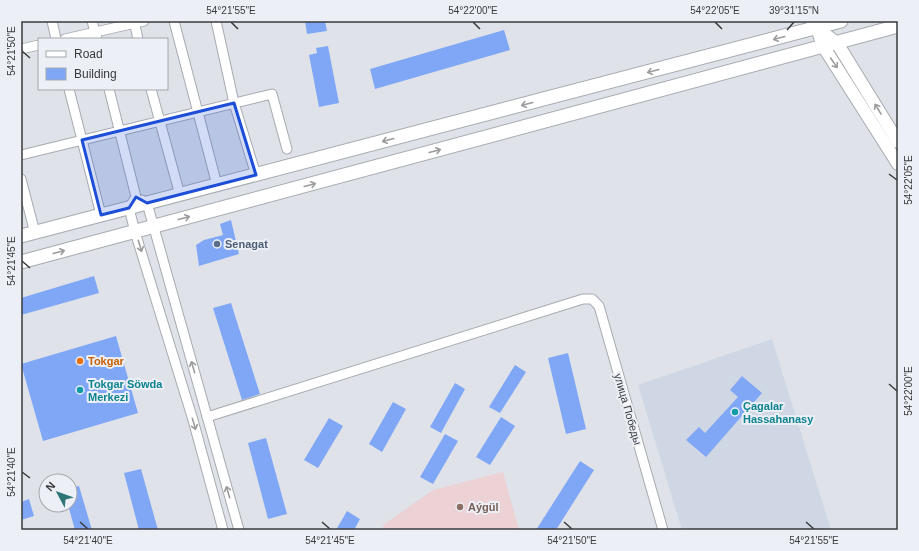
<svg xmlns="http://www.w3.org/2000/svg" width="919" height="551" font-family="Helvetica,sans-serif">
<rect width="100%" height="100%" fill="#dfe3e9"/>
<!-- built -->
<path fill="#d0d7e4" d="M 772,339 L 831,530 L 682,530 L 638,385 Z"/>
<!-- education -->
<path fill="#ecd1d5" d="M 503,472 L 519,530 L 384,530 L 383,525 L 433,490 Z"/>
<!-- building -->
<g fill="#80a7f6">
<path d="M 305,21 L 325,21 L 327,31 L 307,34 Z"/>
<path d="M 504,30 L 510,50 L 375,89 L 370,69 Z"/>
<path d="M 328,46 L 339,103 L 319,107 L 309,55 L 317,53 L 316,48 Z"/>
<path d="M 231,220 L 239,254 L 199,266 L 196,245 L 204,240 L 223,235 L 220,224 Z"/>
<path d="M 94,276 L 99,293 L 21,315 L 21,298 Z"/>
<path d="M 231,303 L 260,394 L 242,400 L 213,308 Z"/>
<path d="M 116,336 L 138,413 L 43,441 L 21,364 Z"/>
<path d="M 568,353 L 586,429 L 566,434 L 548,358 Z"/>
<path d="M 515,365 L 526,372 L 500,413 L 489,407 Z"/>
<path d="M 742,376 L 762,393 L 706,457 L 686,440 L 699,427 L 705,433 L 738,397 L 730,390 Z"/>
<path d="M 455,383 L 465,389 L 441,433 L 430,427 Z"/>
<path d="M 393,402 L 406,409 L 382,452 L 369,444 Z"/>
<path d="M 501,417 L 515,426 L 490,465 L 476,457 Z"/>
<path d="M 329,418 L 343,426 L 318,468 L 304,460 Z"/>
<path d="M 445,434 L 458,441 L 433,484 L 420,477 Z"/>
<path d="M 266,438 L 287,514 L 268,519 L 248,443 Z"/>
<path d="M 580,461 L 594,470 L 556,530 L 536,530 Z"/>
<path d="M 141,469 L 158,530 L 139,530 L 124,473 Z"/>
<path d="M 79,486 L 92,530 L 75,530 L 68,505 L 70,505 L 70,488 Z"/>
<path d="M 29,499 L 34,516 L 21,520 L 21,502 Z"/>
<path d="M 347,511 L 360,519 L 354,530 L 336,530 Z"/>
</g>
<g fill="none" stroke-linecap="round" stroke-linejoin="round">
<!-- minor casing -->
<g stroke="#a7aab0" stroke-width="11">
<g id="minor">
<path d="M 52,21 L 56,39"/>
<path d="M 92,21 L 97,39"/>
<path d="M 134,21 L 138,39"/>
<path d="M 174,21 L 217,185"/>
<path d="M 216,21 L 234,103 L 256,175"/>
<path d="M 65,39 L 144,21"/>
<path d="M 21,49 L 39,45"/>
<path d="M 69,89 L 101,215"/>
<path d="M 109,89 L 136,197 L 129,208 L 135,232 L 193,420 L 223,530"/>
<path d="M 151,89 L 180,195"/>
<path d="M 21,155 L 272,94 L 287,149"/>
<path d="M 21,179 L 35,233"/>
<path d="M 142,200 L 147,203 L 239,530"/>
<path d="M 207,417 L 583,299 L 592,299 L 599,306 L 663,530"/>
</g>
</g>
<!-- tertiary casing -->
<g stroke="#a7aab0" stroke-width="14">
<g id="tertiary">
<path d="M 812,21 L 817,28 L 823,46 L 898,164"/>
<path d="M 817,28 L 837,43 L 898,142"/>
</g>
</g>
<!-- secondary casing -->
<g stroke="#a7aab0" stroke-width="15">
<g id="secondary">
<path d="M 21,236 L 841,21"/>
<path d="M 21,262 L 898,26"/>
</g>
</g>
<!-- minor -->
<use href="#minor" stroke="#fff" stroke-width="9"/>
<!-- tertiary -->
<use href="#tertiary" stroke="#fff" stroke-width="12"/>
<!-- secondary -->
<use href="#secondary" stroke="#fff" stroke-width="13"/>
</g>
<!-- one-way arrows -->
<defs><path id="oneway-shaft" d="M-6 0H5M1.5-3L5.5 0L1.5 3" fill="none" stroke-width="1.6" stroke-linecap="round" stroke-linejoin="round"/></defs>
<g stroke="#9c9c9e">
<use href="#oneway-shaft" transform="translate(779 38) rotate(165)"/>
<use href="#oneway-shaft" transform="translate(834 63) rotate(56)"/>
<use href="#oneway-shaft" transform="translate(653 71) rotate(165)"/>
<use href="#oneway-shaft" transform="translate(527 104) rotate(165)"/>
<use href="#oneway-shaft" transform="translate(878 109) rotate(-121)"/>
<use href="#oneway-shaft" transform="translate(388 140) rotate(165)"/>
<use href="#oneway-shaft" transform="translate(435 151) rotate(-15)"/>
<use href="#oneway-shaft" transform="translate(310 185) rotate(-15)"/>
<use href="#oneway-shaft" transform="translate(184 218) rotate(-15)"/>
<use href="#oneway-shaft" transform="translate(140 246) rotate(73)"/>
<use href="#oneway-shaft" transform="translate(59 252) rotate(-15)"/>
<use href="#oneway-shaft" transform="translate(193 367) rotate(-106)"/>
<use href="#oneway-shaft" transform="translate(194 424) rotate(74)"/>
<use href="#oneway-shaft" transform="translate(228 492) rotate(-106)"/>
</g>
<!-- marked area -->
<path fill="#1d4ed8" fill-opacity="0.2" stroke="#1d4ed8" stroke-width="3" stroke-linejoin="round" d="M 234,103 L 256,175 L 147,203 L 136,197 L 129,208 L 101,215 L 82,140 Z"/>
<!-- ticks -->
<path fill="none" stroke="#393a3d" stroke-width="1.5" d="M 231,22 L 238,29M 473,22 L 480,29M 715,22 L 722,29M 787,30 L 794,22M 22,51 L 30,58M 889,174 L 897,180M 22,261 L 30,268M 889,384 L 897,391M 22,472 L 30,478M 80,522 L 88,529M 322,522 L 330,529M 564,522 L 572,529M 806,522 L 814,529"/>
<!-- markers -->
<circle fill="#5c6f8a" stroke="#ecf0f6" stroke-width="1.5" cx="217" cy="244" r="4"/>
<circle fill="#e8710a" stroke="#ecf0f6" stroke-width="1.5" cx="80" cy="361" r="4"/>
<g fill="#0f9aa8" stroke="#ecf0f6" stroke-width="1.5">
<circle cx="80" cy="390" r="4"/>
<circle cx="735" cy="412" r="4"/>
</g>
<circle fill="#8d6e63" stroke="#ecf0f6" stroke-width="1.5" cx="460" cy="507" r="4"/>
<g text-anchor="middle" stroke-width="4" stroke-linejoin="round" paint-order="stroke">
<!-- service labels -->
<g font-size="11" font-weight="bold" fill="#4e5e75" stroke="#ecf0f6" text-anchor="start">
<text x="225" y="248">Senagat</text>
</g>
<!-- food labels -->
<g font-size="11" font-weight="bold" fill="#c56008" stroke="#ecf0f6" text-anchor="start">
<text x="88" y="365">Tokgar</text>
</g>
<!-- culture labels -->
<g font-size="11" font-weight="bold" fill="#0d838f" stroke="#ecf0f6" text-anchor="start">
<text x="88" y="388">Tokgar Söwda<tspan x="88" dy="13">Merkezi</tspan></text>
<text x="743" y="410">Çagalar<tspan x="743" dy="13">Hassahanasy</tspan></text>
</g>
<!-- street labels -->
<g font-size="11" fill="#393a3d" stroke="#ecf0f6">
<text transform="translate(628 409) rotate(74)" y="4">улица Победы</text>
</g>
<!-- education labels -->
<g font-size="11" font-weight="bold" fill="#785e54" stroke="#ecf0f6" text-anchor="start">
<text x="468" y="511">Aýgül</text>
</g>
</g>
<!-- border -->
<rect width="919" height="551" fill="none" stroke="#ecf0f6" stroke-width="44"/>
<!-- legend -->
<rect x="38" y="38" width="130" height="52" fill="#ecf0f6" stroke="#a4a7ac"/>
<rect x="46" y="51" width="20" height="6" fill="#ffffff" stroke="#a4a7ac"/>
<text x="74" y="58" font-size="12" fill="#393a3d">Road</text>
<rect x="46" y="68" width="20" height="12" fill="#80a7f6" stroke="#a4a7ac"/>
<text x="74" y="78" font-size="12" fill="#393a3d">Building</text>
<!-- north arrow -->
<g transform="translate(58 493) rotate(311)"><circle r="19" fill="#ecf0f6" stroke="#a4a7ac"/>
<path d="M0-3L7 15L0 10L-7 15Z" fill="#2c7678"/>
<text y="-6" font-size="11" font-weight="bold" text-anchor="middle" fill="#393a3d">N</text>
</g>
<rect x="22" y="22" width="875" height="507" fill="none" stroke="#393a3d" stroke-width="1.5"/>
<g font-size="10" text-anchor="middle" fill="#393a3d">
<text x="231" y="14">54°21'55"E</text>
<text x="473" y="14">54°22'00"E</text>
<text x="715" y="14">54°22'05"E</text>
<text x="794" y="14">39°31'15"N</text>
<text transform="translate(11 51) rotate(-90)" y="4">54°21'50"E</text>
<text transform="translate(908 180) rotate(-90)" y="4">54°22'05"E</text>
<text transform="translate(11 261) rotate(-90)" y="4">54°21'45"E</text>
<text transform="translate(908 391) rotate(-90)" y="4">54°22'00"E</text>
<text transform="translate(11 472) rotate(-90)" y="4">54°21'40"E</text>
<text x="88" y="544">54°21'40"E</text>
<text x="330" y="544">54°21'45"E</text>
<text x="572" y="544">54°21'50"E</text>
<text x="814" y="544">54°21'55"E</text>
</g>
</svg>
